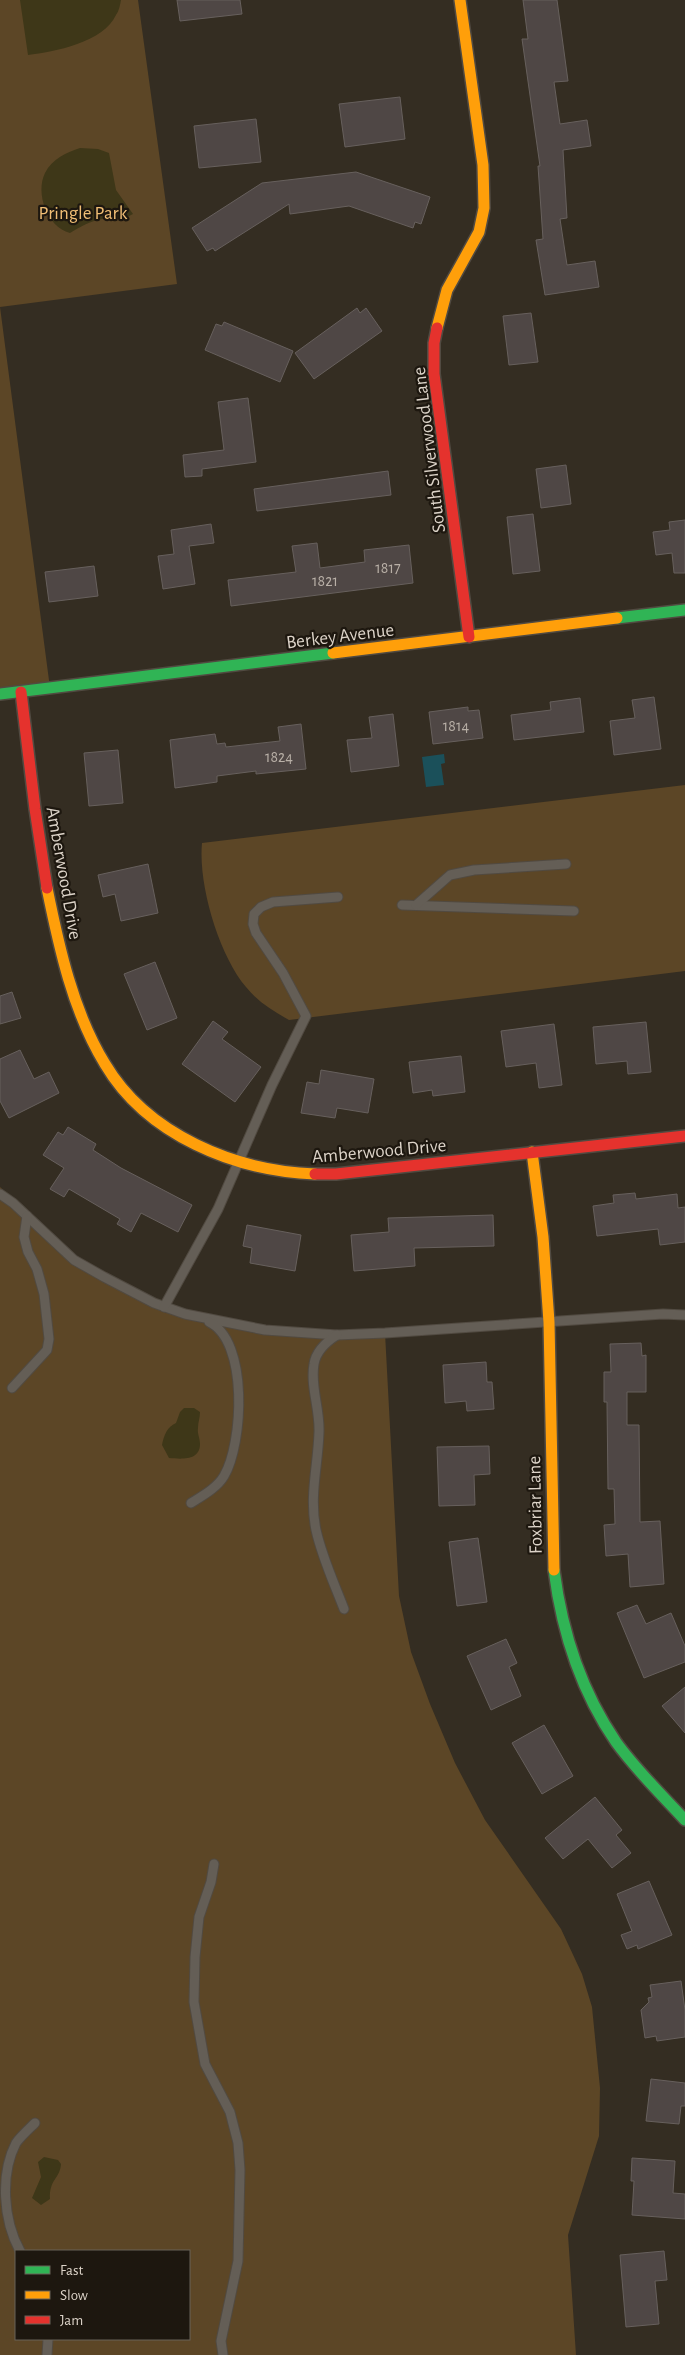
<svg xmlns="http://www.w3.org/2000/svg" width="685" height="2355" font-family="'Alegreya Sans',sans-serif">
<rect width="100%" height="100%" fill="#342d22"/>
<!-- green -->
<g fill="#5c4626" fill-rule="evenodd">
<path d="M 0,0 L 138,0 L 177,284 L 0,307 L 50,688 L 0,694 Z"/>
<path d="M 685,785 L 685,971 L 289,1020 C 273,1011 258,1002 246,987 C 219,955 198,885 202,843 Z"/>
<path d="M 0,1187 L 74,1260 L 154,1303 L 265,1330 L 385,1333 L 399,1596 L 411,1652 L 430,1704 L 455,1763 L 485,1820 L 561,1929 L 582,1974 L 592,2007 L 600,2088 L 599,2136 L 568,2235 L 576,2355 L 0,2355 ZM 16,2251 L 189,2251 L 189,2339 L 16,2339 Z"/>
</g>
<!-- sand -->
<g fill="#3e3718">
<path d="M 20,0 L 121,0 C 120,5 119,11 116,15 C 104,42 54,52 28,55 Z"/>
<path d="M 80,148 L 98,149 L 109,153 L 116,190 L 133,214 C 119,222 116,217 102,219 C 90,221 80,227 70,233 C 47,227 35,193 45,173 C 52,159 67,152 80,148 Z"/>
<path d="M 184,1408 L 194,1408 L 200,1412 C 200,1418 198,1422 198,1428 C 197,1433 200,1438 200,1444 C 200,1461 181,1459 169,1458 L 162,1445 C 164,1435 167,1427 176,1423 L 180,1412 Z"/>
<path d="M 44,2157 L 58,2160 L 61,2164 C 60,2179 49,2179 50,2199 L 41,2205 L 32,2198 L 41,2177 L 38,2162 Z"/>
</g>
<!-- water -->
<path fill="#1b505a" d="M 444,754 L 445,763 L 441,764 L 444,785 L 426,787 L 422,757 Z"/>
<!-- building -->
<g fill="#4f4745" stroke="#67605d">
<path d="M 177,0 L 240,0 L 242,14 L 180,21 Z"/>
<path d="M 523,0 L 557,0 L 568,81 L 554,82 L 560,124 L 587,120 L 591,146 L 563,150 L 567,218 L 560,219 L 567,265 L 595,261 L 599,287 L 545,295 L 536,240 L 543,239 L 538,166 L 540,166 L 522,39 L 528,39 Z"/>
<path d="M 400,97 L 405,139 L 345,147 L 339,104 Z"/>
<path d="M 256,119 L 261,162 L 199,168 L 194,126 Z"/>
<path d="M 356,172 L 430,197 L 421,224 L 415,222 L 413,228 L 349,206 L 290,214 L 289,204 L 215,251 L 213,248 L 207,251 L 192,228 L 262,183 Z"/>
<path d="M 357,308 L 360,313 L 366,308 L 382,331 L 314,379 L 295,353 Z"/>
<path d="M 531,313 L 538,362 L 509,365 L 503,316 Z"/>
<path d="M 224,322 L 293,351 L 280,382 L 205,350 L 216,324 L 222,326 Z"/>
<path d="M 248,398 L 256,462 L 202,469 L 202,476 L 185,477 L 183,455 L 224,450 L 218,402 Z"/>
<path d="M 566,465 L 571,504 L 541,508 L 536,469 Z"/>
<path d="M 388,471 L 391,495 L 257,511 L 254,489 Z"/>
<path d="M 533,514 L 540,571 L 513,574 L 507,517 Z"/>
<path d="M 685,520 L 685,573 L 674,573 L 672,553 L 656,555 L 653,532 L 670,530 L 669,522 Z"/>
<path d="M 211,524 L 214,543 L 189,546 L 195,584 L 163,589 L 158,556 L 174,554 L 171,530 Z"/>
<path d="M 317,543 L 320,568 L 365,562 L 364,550 L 409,545 L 413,583 L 231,606 L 228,580 L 296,572 L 292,546 Z"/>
<path d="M 94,566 L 98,596 L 49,602 L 45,572 Z"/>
<path d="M 654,697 L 661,749 L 614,755 L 610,721 L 635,718 L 632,700 Z"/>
<path d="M 580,698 L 584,732 L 514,740 L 511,715 L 551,710 L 550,702 Z"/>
<path d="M 468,707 L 468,711 L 479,710 L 483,738 L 433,744 L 429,712 Z"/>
<path d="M 393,714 L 399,766 L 351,772 L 347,740 L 372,738 L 369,717 Z"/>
<path d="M 301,724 L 306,769 L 256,774 L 256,771 L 217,776 L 217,782 L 175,788 L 170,740 L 215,734 L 217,744 L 225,743 L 226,747 L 280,741 L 278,727 Z"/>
<path d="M 118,750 L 123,803 L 89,806 L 84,753 Z"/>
<path d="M 148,864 L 158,913 L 121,921 L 115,894 L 103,897 L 98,875 Z"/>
<path d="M 155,962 L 177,1018 L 147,1030 L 124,974 Z"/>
<path d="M 12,992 L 21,1018 L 0,1024 L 0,996 Z"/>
<path d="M 213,1021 L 228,1032 L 222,1039 L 261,1067 L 235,1102 L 182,1064 Z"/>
<path d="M 646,1022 L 651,1072 L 628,1074 L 627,1061 L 596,1064 L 593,1027 Z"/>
<path d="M 554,1024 L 562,1085 L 539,1088 L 536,1063 L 506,1067 L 501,1031 Z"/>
<path d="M 20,1050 L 34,1079 L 49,1072 L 59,1093 L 9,1118 L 0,1101 L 0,1059 Z"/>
<path d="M 461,1056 L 465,1092 L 433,1096 L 432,1090 L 413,1093 L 409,1062 Z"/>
<path d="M 321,1070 L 374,1079 L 368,1113 L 337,1108 L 335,1118 L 301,1113 L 307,1082 L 319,1084 Z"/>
<path d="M 68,1127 L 96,1144 L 93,1150 L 121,1168 L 192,1205 L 178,1232 L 141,1213 L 131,1232 L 117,1224 L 120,1219 L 69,1189 L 64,1197 L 50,1189 L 64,1168 L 43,1155 L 58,1132 L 63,1135 Z"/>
<path d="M 635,1193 L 636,1199 L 677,1194 L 678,1208 L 685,1207 L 685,1242 L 660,1245 L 658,1229 L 597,1236 L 593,1206 L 614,1203 L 613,1195 Z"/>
<path d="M 493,1215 L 494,1246 L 414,1248 L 415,1266 L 354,1271 L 351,1235 L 389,1232 L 388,1218 Z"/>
<path d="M 247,1225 L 301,1235 L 295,1271 L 250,1263 L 252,1248 L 243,1246 Z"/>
<path d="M 641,1343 L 642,1356 L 646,1355 L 646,1392 L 627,1392 L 627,1425 L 639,1425 L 640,1522 L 660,1521 L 664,1584 L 630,1587 L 628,1554 L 606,1556 L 604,1525 L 615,1524 L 614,1489 L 608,1489 L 607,1402 L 604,1402 L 604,1372 L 611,1372 L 610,1344 Z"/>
<path d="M 486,1362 L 487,1382 L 492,1382 L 494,1409 L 467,1411 L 466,1401 L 445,1403 L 443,1365 Z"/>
<path d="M 489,1446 L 490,1474 L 474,1475 L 475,1505 L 439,1506 L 437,1447 Z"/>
<path d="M 478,1538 L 487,1602 L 457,1606 L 449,1542 Z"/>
<path d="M 637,1605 L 646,1624 L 671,1613 L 685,1646 L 685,1662 L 644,1678 L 617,1613 Z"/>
<path d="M 506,1639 L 517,1663 L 509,1667 L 521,1696 L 491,1710 L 467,1656 Z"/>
<path d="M 685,1687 L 685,1733 L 662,1706 Z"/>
<path d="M 544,1725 L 573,1776 L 542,1794 L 512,1743 Z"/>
<path d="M 595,1797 L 622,1830 L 616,1835 L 631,1853 L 612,1868 L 588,1839 L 563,1859 L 545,1838 Z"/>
<path d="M 649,1881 L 672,1935 L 638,1949 L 637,1945 L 627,1949 L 621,1935 L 632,1931 L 617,1894 Z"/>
<path d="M 681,1981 L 685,2010 L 685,2037 L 657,2041 L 656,2036 L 645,2038 L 641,2010 L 649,2002 L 648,1998 L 652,1997 L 650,1985 Z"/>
<path d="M 651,2079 L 685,2083 L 685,2106 L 681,2106 L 679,2124 L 646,2121 Z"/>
<path d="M 632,2158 L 675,2161 L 673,2193 L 685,2194 L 685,2219 L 632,2215 L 634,2181 L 631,2181 Z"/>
<path d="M 664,2251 L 667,2280 L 655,2281 L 659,2324 L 626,2327 L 620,2255 Z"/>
</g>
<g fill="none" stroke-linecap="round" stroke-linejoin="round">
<!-- lane casing -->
<g stroke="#514a41" stroke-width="11">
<g id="lane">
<path d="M 402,905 L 574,911"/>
<path d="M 416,905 L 450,875 L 474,870 L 566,864"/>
<path d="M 0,1194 L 13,1203 L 74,1260 L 104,1277 L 154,1303 L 185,1314 L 265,1330 L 337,1335 L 385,1333 L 663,1314 L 685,1315"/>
<path d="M 164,1307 L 218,1209 L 272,1085 L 306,1016 L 283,973 L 256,933 L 253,924 L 254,914 L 261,907 L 273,902 L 338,897"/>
<path d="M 337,1335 C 326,1342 316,1351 314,1364 C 310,1386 320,1409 319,1432 C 318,1466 309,1496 316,1530 C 322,1557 334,1583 344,1609"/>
<path d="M 12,1388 L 47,1350 L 49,1339 L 44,1294 L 37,1269 L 28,1252 L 24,1237 L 27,1216"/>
<path d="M 191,1503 C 202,1496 217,1488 224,1476 C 243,1444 249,1341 209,1322"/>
<path d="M 214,1864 L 211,1882 L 199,1917 L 195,1957 L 194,2002 L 205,2064 L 230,2112 L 238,2143 L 240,2170 L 238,2261 L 221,2341 L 223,2355"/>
<path d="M 20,2251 C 3,2220 0,2174 16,2143 C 21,2136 29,2129 35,2123"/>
<path d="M 47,2355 L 48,2339"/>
</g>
</g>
<!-- fast casing -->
<g stroke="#514a41" stroke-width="14">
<g id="fast">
<path d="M 617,618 L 685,610"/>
<path d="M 0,694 L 333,653"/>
<path d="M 554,1570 C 562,1632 581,1691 616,1742 C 636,1770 662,1795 685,1820"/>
</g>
</g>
<!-- slow casing -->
<g stroke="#514a41" stroke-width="14">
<g id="slow">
<path d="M 437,328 L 447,290 L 479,232 L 484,208 L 483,165 L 460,0"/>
<path d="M 333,653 L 617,618"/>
<path d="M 47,888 C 59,947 73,1012 105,1064 C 147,1135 235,1171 315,1174"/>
<path d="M 532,1152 L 543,1237 L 549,1322 L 554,1570"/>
</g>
</g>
<!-- jam casing -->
<g stroke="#514a41" stroke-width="14">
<g id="jam">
<path d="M 437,328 L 434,343 L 434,374 L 469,637"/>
<path d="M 21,692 L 35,809 L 47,888"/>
<path d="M 315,1174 L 336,1174 L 685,1136"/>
</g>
</g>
<!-- lane -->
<use href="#lane" stroke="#645e56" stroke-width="9"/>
<!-- fast -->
<use href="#fast" stroke="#30b455" stroke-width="11"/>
<!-- slow -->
<use href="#slow" stroke="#ff9f0a" stroke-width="11"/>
<!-- jam -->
<use href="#jam" stroke="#e5322d" stroke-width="11"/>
</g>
<g text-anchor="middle" stroke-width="4.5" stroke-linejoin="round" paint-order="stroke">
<!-- number labels -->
<g font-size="16" fill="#b9b0a7">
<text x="388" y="573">1817</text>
<text x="325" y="586">1821</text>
<text x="456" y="731">1814</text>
<text x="279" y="762">1824</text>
</g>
<!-- park labels -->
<g font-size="19" fill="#f1be75" stroke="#1d170f">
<text x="83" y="219">Pringle Park</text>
</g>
<!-- street labels -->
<g font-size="19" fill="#dcd3c8" stroke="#1d170f">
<text transform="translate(428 450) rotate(-97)" y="7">South Silverwood Lane</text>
<text transform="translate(340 635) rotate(-7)" y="7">Berkey Avenue</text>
<text transform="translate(65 873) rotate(80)" y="7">Amberwood Drive</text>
<text transform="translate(379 1150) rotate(-5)" y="7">Amberwood Drive</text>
<text transform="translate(534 1505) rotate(-91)" y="7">Foxbriar Lane</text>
</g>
</g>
<!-- legend -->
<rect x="15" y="2250" width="175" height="90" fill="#1d170f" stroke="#696259"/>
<rect x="25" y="2266" width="25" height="8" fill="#30b455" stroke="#696259"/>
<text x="60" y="2275" font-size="15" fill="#dcd3c8">Fast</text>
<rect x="25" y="2291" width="25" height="8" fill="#ff9f0a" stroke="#696259"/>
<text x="60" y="2300" font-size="15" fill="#dcd3c8">Slow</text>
<rect x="25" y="2316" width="25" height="8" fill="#e5322d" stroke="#696259"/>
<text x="60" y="2325" font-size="15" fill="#dcd3c8">Jam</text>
</svg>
